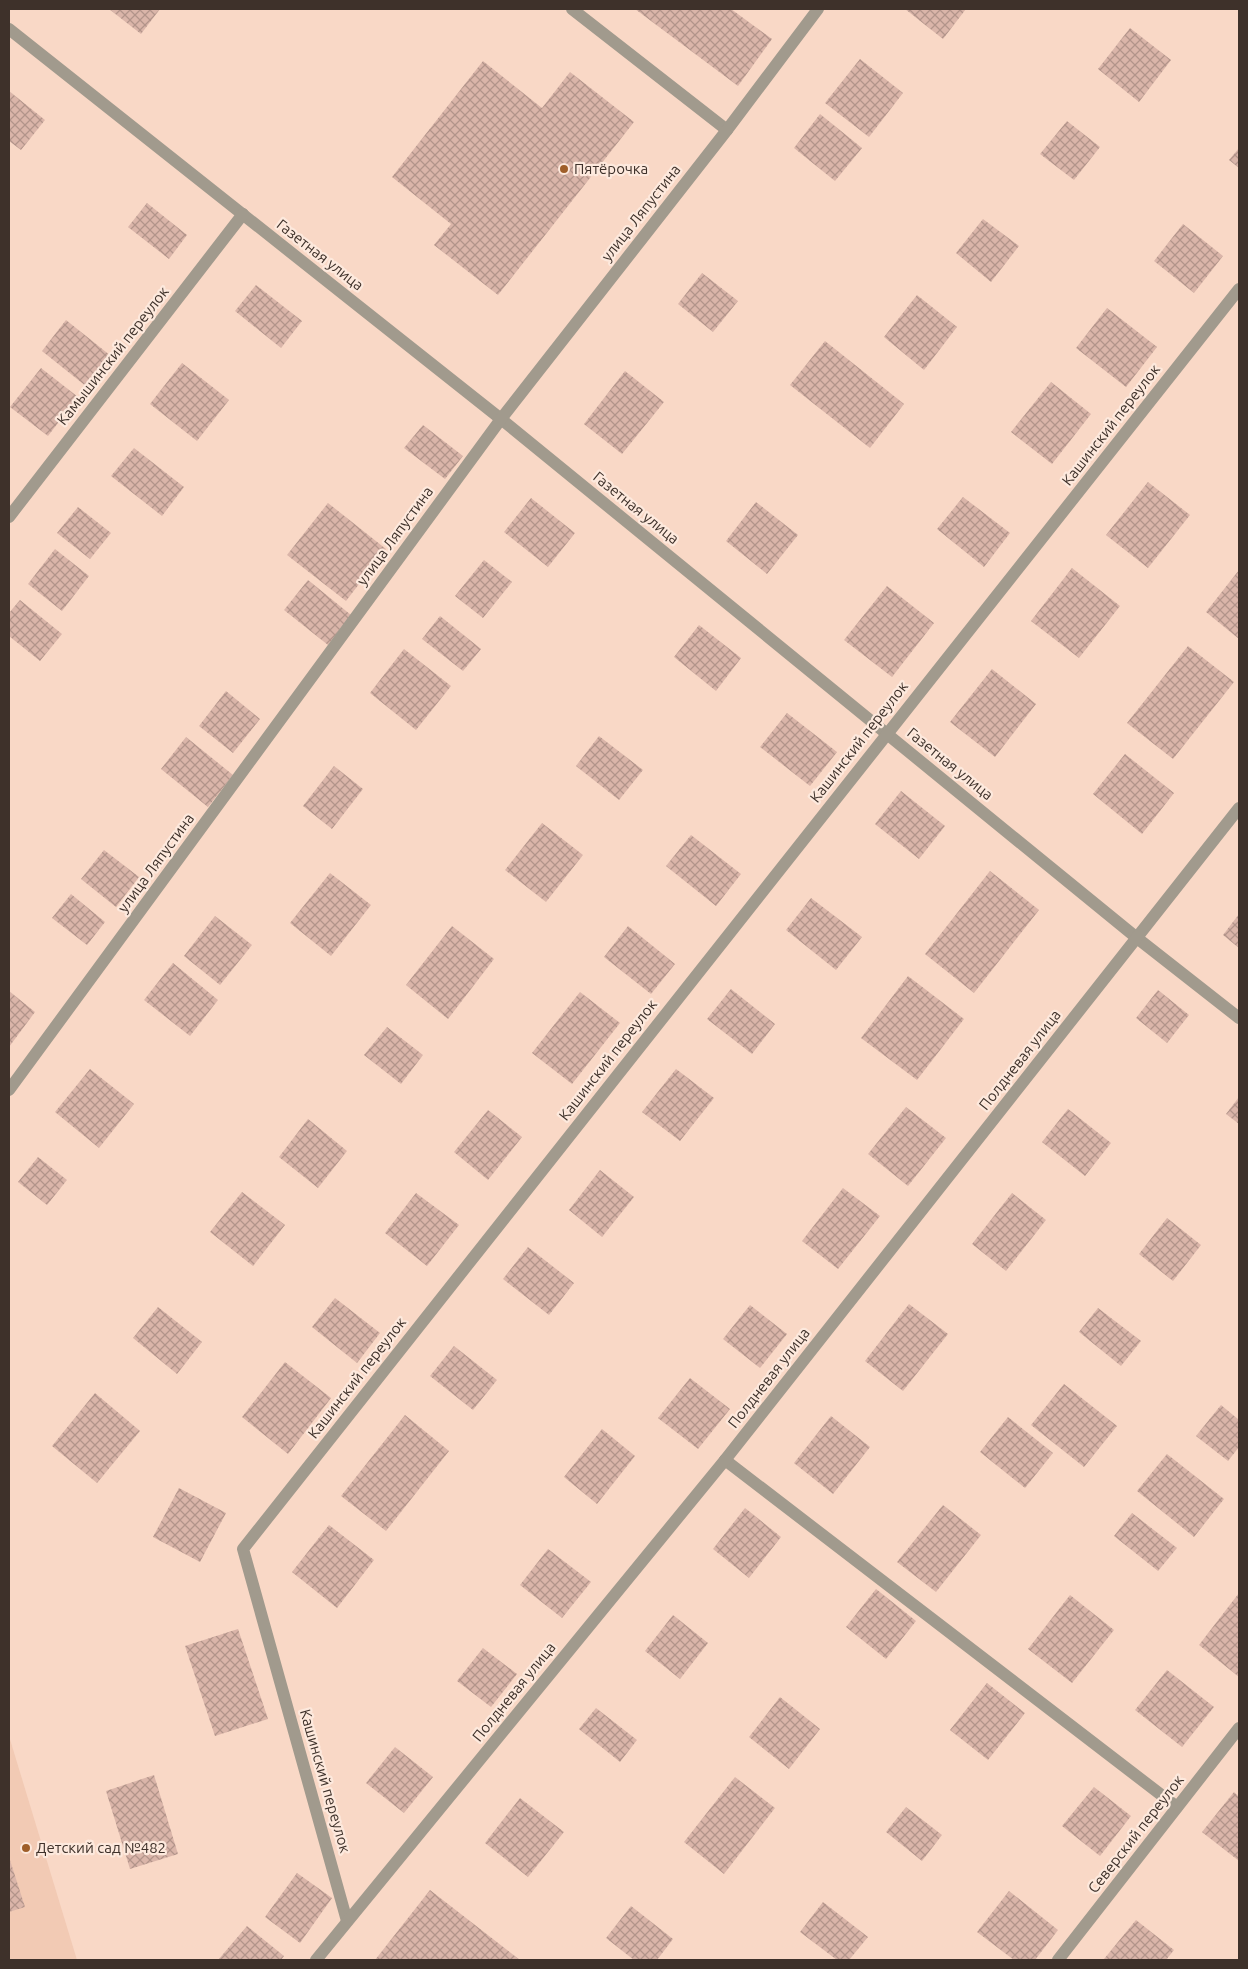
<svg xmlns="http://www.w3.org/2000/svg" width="1248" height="1969" font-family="Ubuntu,sans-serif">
<defs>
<pattern id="building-cross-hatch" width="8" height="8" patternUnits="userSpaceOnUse" patternTransform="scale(1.25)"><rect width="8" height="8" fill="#dab5a9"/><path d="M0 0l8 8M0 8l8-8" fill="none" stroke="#b2948a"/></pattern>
</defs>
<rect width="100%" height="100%" fill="#f9d8c6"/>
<!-- built -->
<path fill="#f2cab4" d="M 9,1736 L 77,1960 L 9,1960 Z"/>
<!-- building -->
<g fill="url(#building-cross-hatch)">
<path d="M 109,9 L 160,9 L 141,34 Z"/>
<path d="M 635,9 L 731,9 L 772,39 L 738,86 Z"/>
<path d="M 905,9 L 966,9 L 943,39 Z"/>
<path d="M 1130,28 L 1171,60 L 1139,102 L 1098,69 Z"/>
<path d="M 860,59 L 903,93 L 869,137 L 825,103 Z"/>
<path d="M 483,61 L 542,108 L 570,72 L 634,122 L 498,295 L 434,245 L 451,224 L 392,177 Z"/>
<path d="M 9,91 L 45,120 L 21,150 L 9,141 Z"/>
<path d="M 820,114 L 862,148 L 835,181 L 794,148 Z"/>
<path d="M 1067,121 L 1100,147 L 1074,180 L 1040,154 Z"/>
<path d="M 1239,148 L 1239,168 L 1229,160 Z"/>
<path d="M 147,203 L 187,235 L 169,259 L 128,227 Z"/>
<path d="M 983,219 L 1019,246 L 991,282 L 956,253 Z"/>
<path d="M 1183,224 L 1223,256 L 1194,293 L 1154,261 Z"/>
<path d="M 702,273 L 738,301 L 713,332 L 678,304 Z"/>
<path d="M 256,285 L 302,321 L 281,348 L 235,311 Z"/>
<path d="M 917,295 L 957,327 L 924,370 L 884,337 Z"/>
<path d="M 1107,308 L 1157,347 L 1126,387 L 1076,348 Z"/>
<path d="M 66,320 L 111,356 L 87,387 L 42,351 Z"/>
<path d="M 825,341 L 904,404 L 870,448 L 790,385 Z"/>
<path d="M 182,363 L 229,400 L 197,441 L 150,404 Z"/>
<path d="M 41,368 L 78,397 L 48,436 L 10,407 Z"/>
<path d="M 625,371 L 664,402 L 622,454 L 584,424 Z"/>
<path d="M 1051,382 L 1091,414 L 1052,464 L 1011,432 Z"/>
<path d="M 423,425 L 463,456 L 445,479 L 404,448 Z"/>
<path d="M 134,448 L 184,487 L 162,516 L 111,476 Z"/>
<path d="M 1148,482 L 1190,515 L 1148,568 L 1106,535 Z"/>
<path d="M 963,497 L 1010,533 L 984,567 L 937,529 Z"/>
<path d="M 531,498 L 575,533 L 548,567 L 504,532 Z"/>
<path d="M 756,502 L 798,535 L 767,574 L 726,541 Z"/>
<path d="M 328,503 L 386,549 L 346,601 L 287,555 Z"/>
<path d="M 78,507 L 111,533 L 90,559 L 57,533 Z"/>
<path d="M 55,549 L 89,576 L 62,611 L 28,584 Z"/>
<path d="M 484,560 L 512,582 L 483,618 L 455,596 Z"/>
<path d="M 1072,568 L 1120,606 L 1079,658 L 1031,621 Z"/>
<path d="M 1239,570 L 1239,639 L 1206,612 Z"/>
<path d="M 308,580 L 351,615 L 328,645 L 284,610 Z"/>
<path d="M 887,586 L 934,623 L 892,677 L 844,640 Z"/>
<path d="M 20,600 L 62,634 L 40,661 L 9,636 L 9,613 Z"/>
<path d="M 440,616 L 481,649 L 463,671 L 422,639 Z"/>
<path d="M 699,625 L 741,658 L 716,691 L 674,657 Z"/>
<path d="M 1188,646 L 1234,682 L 1173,759 L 1127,723 Z"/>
<path d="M 404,649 L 451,686 L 416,730 L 370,693 Z"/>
<path d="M 992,669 L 1036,704 L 995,757 L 950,722 Z"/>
<path d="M 226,691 L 260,719 L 233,753 L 199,726 Z"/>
<path d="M 787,713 L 837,752 L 810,786 L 760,747 Z"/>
<path d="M 599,736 L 643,770 L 619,800 L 576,766 Z"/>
<path d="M 186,737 L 233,775 L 208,807 L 161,769 Z"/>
<path d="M 1125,754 L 1174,793 L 1142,834 L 1093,794 Z"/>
<path d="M 334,766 L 363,789 L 332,829 L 303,806 Z"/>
<path d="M 901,791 L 945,826 L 919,859 L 875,824 Z"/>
<path d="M 542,823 L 583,855 L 546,902 L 505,870 Z"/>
<path d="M 691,835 L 741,874 L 716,906 L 666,866 Z"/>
<path d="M 104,850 L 139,877 L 116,907 L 81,879 Z"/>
<path d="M 990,871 L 1039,910 L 974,993 L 925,954 Z"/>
<path d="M 330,873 L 371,905 L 331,956 L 290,923 Z"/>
<path d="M 71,894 L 105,922 L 87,945 L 52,918 Z"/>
<path d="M 811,898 L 862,937 L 836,970 L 786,930 Z"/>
<path d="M 1239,914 L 1239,948 L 1223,935 Z"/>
<path d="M 215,916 L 252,945 L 220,985 L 184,956 Z"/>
<path d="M 452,926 L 494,959 L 448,1019 L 406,985 Z"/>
<path d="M 628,926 L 675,964 L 651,994 L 604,957 Z"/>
<path d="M 173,963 L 218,1000 L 190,1036 L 144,1000 Z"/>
<path d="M 908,976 L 964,1019 L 917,1080 L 861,1038 Z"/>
<path d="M 731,989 L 775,1024 L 752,1054 L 707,1019 Z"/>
<path d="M 1158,990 L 1189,1015 L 1167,1043 L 1136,1018 Z"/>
<path d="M 9,991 L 35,1012 L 9,1047 Z"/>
<path d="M 580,992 L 620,1023 L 572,1084 L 532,1053 Z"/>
<path d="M 387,1027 L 423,1055 L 401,1084 L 364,1055 Z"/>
<path d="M 90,1069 L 134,1104 L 99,1148 L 55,1112 Z"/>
<path d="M 676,1069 L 714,1098 L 680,1141 L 642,1112 Z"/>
<path d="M 1239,1097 L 1239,1124 L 1226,1114 Z"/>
<path d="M 906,1107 L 946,1138 L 908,1186 L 868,1154 Z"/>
<path d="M 1068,1109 L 1111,1143 L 1085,1176 L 1042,1142 Z"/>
<path d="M 488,1110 L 522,1137 L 488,1180 L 454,1152 Z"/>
<path d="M 308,1119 L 347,1151 L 318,1188 L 279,1157 Z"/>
<path d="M 38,1157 L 67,1180 L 47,1205 L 18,1182 Z"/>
<path d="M 600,1170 L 634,1197 L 602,1237 L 569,1210 Z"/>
<path d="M 843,1188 L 880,1216 L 838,1269 L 802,1241 Z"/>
<path d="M 242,1192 L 285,1225 L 253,1266 L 210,1232 Z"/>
<path d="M 416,1193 L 459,1225 L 427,1266 L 385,1233 Z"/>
<path d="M 1012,1193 L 1046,1220 L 1006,1271 L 972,1244 Z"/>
<path d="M 1167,1218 L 1201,1245 L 1173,1281 L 1139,1254 Z"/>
<path d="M 528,1247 L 574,1283 L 549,1315 L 503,1279 Z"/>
<path d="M 335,1298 L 380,1333 L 357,1363 L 312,1327 Z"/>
<path d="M 909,1304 L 948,1334 L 903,1391 L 865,1361 Z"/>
<path d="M 750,1305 L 787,1334 L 760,1368 L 723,1339 Z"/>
<path d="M 158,1307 L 202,1342 L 177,1374 L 133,1338 Z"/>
<path d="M 1098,1308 L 1141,1341 L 1121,1366 L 1079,1332 Z"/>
<path d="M 454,1346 L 497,1380 L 473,1410 L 430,1376 Z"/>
<path d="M 285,1362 L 331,1398 L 288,1454 L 242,1417 Z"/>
<path d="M 690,1378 L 730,1409 L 698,1449 L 658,1418 Z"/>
<path d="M 1064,1384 L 1117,1426 L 1084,1467 L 1031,1425 Z"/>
<path d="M 95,1393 L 140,1431 L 97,1483 L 52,1446 Z"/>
<path d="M 1221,1405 L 1239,1420 L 1239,1447 L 1228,1461 L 1196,1436 Z"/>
<path d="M 405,1415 L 449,1451 L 386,1531 L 341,1496 Z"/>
<path d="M 831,1416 L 870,1447 L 833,1494 L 794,1463 Z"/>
<path d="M 1008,1417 L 1053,1453 L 1025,1488 L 980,1452 Z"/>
<path d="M 602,1429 L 635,1456 L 597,1504 L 564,1477 Z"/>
<path d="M 1167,1454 L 1224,1499 L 1194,1537 L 1137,1491 Z"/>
<path d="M 179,1488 L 226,1513 L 200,1562 L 153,1537 Z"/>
<path d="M 943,1505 L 981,1535 L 936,1592 L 897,1562 Z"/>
<path d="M 745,1508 L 781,1537 L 749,1578 L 713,1549 Z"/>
<path d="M 1132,1513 L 1177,1548 L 1158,1571 L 1114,1536 Z"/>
<path d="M 329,1525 L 374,1560 L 337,1608 L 292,1572 Z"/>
<path d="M 548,1549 L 591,1582 L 562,1618 L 520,1585 Z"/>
<path d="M 876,1589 L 916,1621 L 886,1659 L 846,1627 Z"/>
<path d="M 1239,1593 L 1239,1677 L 1199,1645 Z"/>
<path d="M 1070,1595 L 1114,1630 L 1072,1683 L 1028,1649 Z"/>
<path d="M 673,1615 L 708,1643 L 680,1679 L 645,1651 Z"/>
<path d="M 238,1629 L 268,1719 L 215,1736 L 185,1646 Z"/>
<path d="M 483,1648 L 517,1674 L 491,1707 L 457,1681 Z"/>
<path d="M 1167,1670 L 1214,1707 L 1182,1747 L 1135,1710 Z"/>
<path d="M 987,1683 L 1025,1713 L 988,1760 L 950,1730 Z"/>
<path d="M 780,1697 L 820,1729 L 789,1769 L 749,1737 Z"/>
<path d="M 596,1708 L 637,1740 L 620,1762 L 579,1729 Z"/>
<path d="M 395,1747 L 433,1777 L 404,1813 L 366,1783 Z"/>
<path d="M 154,1775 L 178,1854 L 130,1869 L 106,1791 Z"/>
<path d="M 735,1777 L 775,1808 L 724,1874 L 684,1842 Z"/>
<path d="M 1094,1787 L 1131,1816 L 1100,1856 L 1062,1826 Z"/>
<path d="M 1234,1792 L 1239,1797 L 1239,1861 L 1202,1832 Z"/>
<path d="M 520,1798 L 564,1832 L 528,1877 L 485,1843 Z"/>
<path d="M 906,1807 L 942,1835 L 922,1861 L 886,1832 Z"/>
<path d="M 9,1857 L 25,1907 L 9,1912 Z"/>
<path d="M 297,1873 L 332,1898 L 300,1943 L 265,1917 Z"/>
<path d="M 430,1890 L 520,1960 L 375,1960 Z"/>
<path d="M 1009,1891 L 1058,1930 L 1035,1960 L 1014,1960 L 977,1932 Z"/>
<path d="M 823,1902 L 868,1937 L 849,1960 L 837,1960 L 800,1932 Z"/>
<path d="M 631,1906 L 673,1939 L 657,1960 L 634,1960 L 606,1938 Z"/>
<path d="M 1136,1920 L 1174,1950 L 1166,1960 L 1104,1959 Z"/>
<path d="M 247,1926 L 284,1956 L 281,1960 L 218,1960 Z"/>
</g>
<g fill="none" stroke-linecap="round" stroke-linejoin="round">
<!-- lane -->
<path stroke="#a19a8d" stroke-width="12" d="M 725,1460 L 1177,1807"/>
<!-- street -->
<g stroke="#a19a8d" stroke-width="12">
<path d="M 572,9 L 727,130"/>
<path d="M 9,29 L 501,419 L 1137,938 L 1239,1018"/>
<path d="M 9,517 L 243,214"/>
<path d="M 9,1090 L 501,419 L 727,130 L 818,9"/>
<path d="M 347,1921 L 243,1549 L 1239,289"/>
<path d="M 316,1960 L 725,1460 L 1239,808"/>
<path d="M 1058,1960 L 1239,1728"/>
</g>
</g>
<!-- markers -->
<g fill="#9f5e29" stroke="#fde9dd" stroke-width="2">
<circle cx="564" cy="169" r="5"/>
<circle cx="26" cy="1848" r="5"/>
</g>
<g text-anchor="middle" stroke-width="4.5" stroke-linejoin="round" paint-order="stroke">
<!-- poi labels -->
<g font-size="15" fill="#3e312a" stroke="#fde9dd" text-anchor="start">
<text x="574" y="174">Пятёрочка</text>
<text x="36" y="1853">Детский сад №482</text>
</g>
<!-- street labels -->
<g font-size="15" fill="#3e312a" stroke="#fde9dd">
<text transform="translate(641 213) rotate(-52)" y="5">улица Ляпустина</text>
<text transform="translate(320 255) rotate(38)" y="5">Газетная улица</text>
<text transform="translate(113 356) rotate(-52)" y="5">Камышинский переулок</text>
<text transform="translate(1111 425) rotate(-52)" y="5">Кашинский переулок</text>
<text transform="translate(636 508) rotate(39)" y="5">Газетная улица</text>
<text transform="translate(395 536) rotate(-54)" y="5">улица Ляпустина</text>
<text transform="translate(859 742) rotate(-52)" y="5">Кашинский переулок</text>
<text transform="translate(950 764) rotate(39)" y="5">Газетная улица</text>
<text transform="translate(156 863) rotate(-54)" y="5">улица Ляпустина</text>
<text transform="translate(608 1060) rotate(-52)" y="5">Кашинский переулок</text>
<text transform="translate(1020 1060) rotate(-52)" y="5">Полдневая улица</text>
<text transform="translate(357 1378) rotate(-52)" y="5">Кашинский переулок</text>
<text transform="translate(769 1378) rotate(-52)" y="5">Полдневая улица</text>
<text transform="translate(514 1692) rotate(-51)" y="5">Полдневая улица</text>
<text transform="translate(325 1781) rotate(74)" y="5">Кашинский переулок</text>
<text transform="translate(1136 1834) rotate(-52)" y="5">Северский переулок</text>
</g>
</g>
<!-- border -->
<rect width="1248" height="1969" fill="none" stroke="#3e312a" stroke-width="20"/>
</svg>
